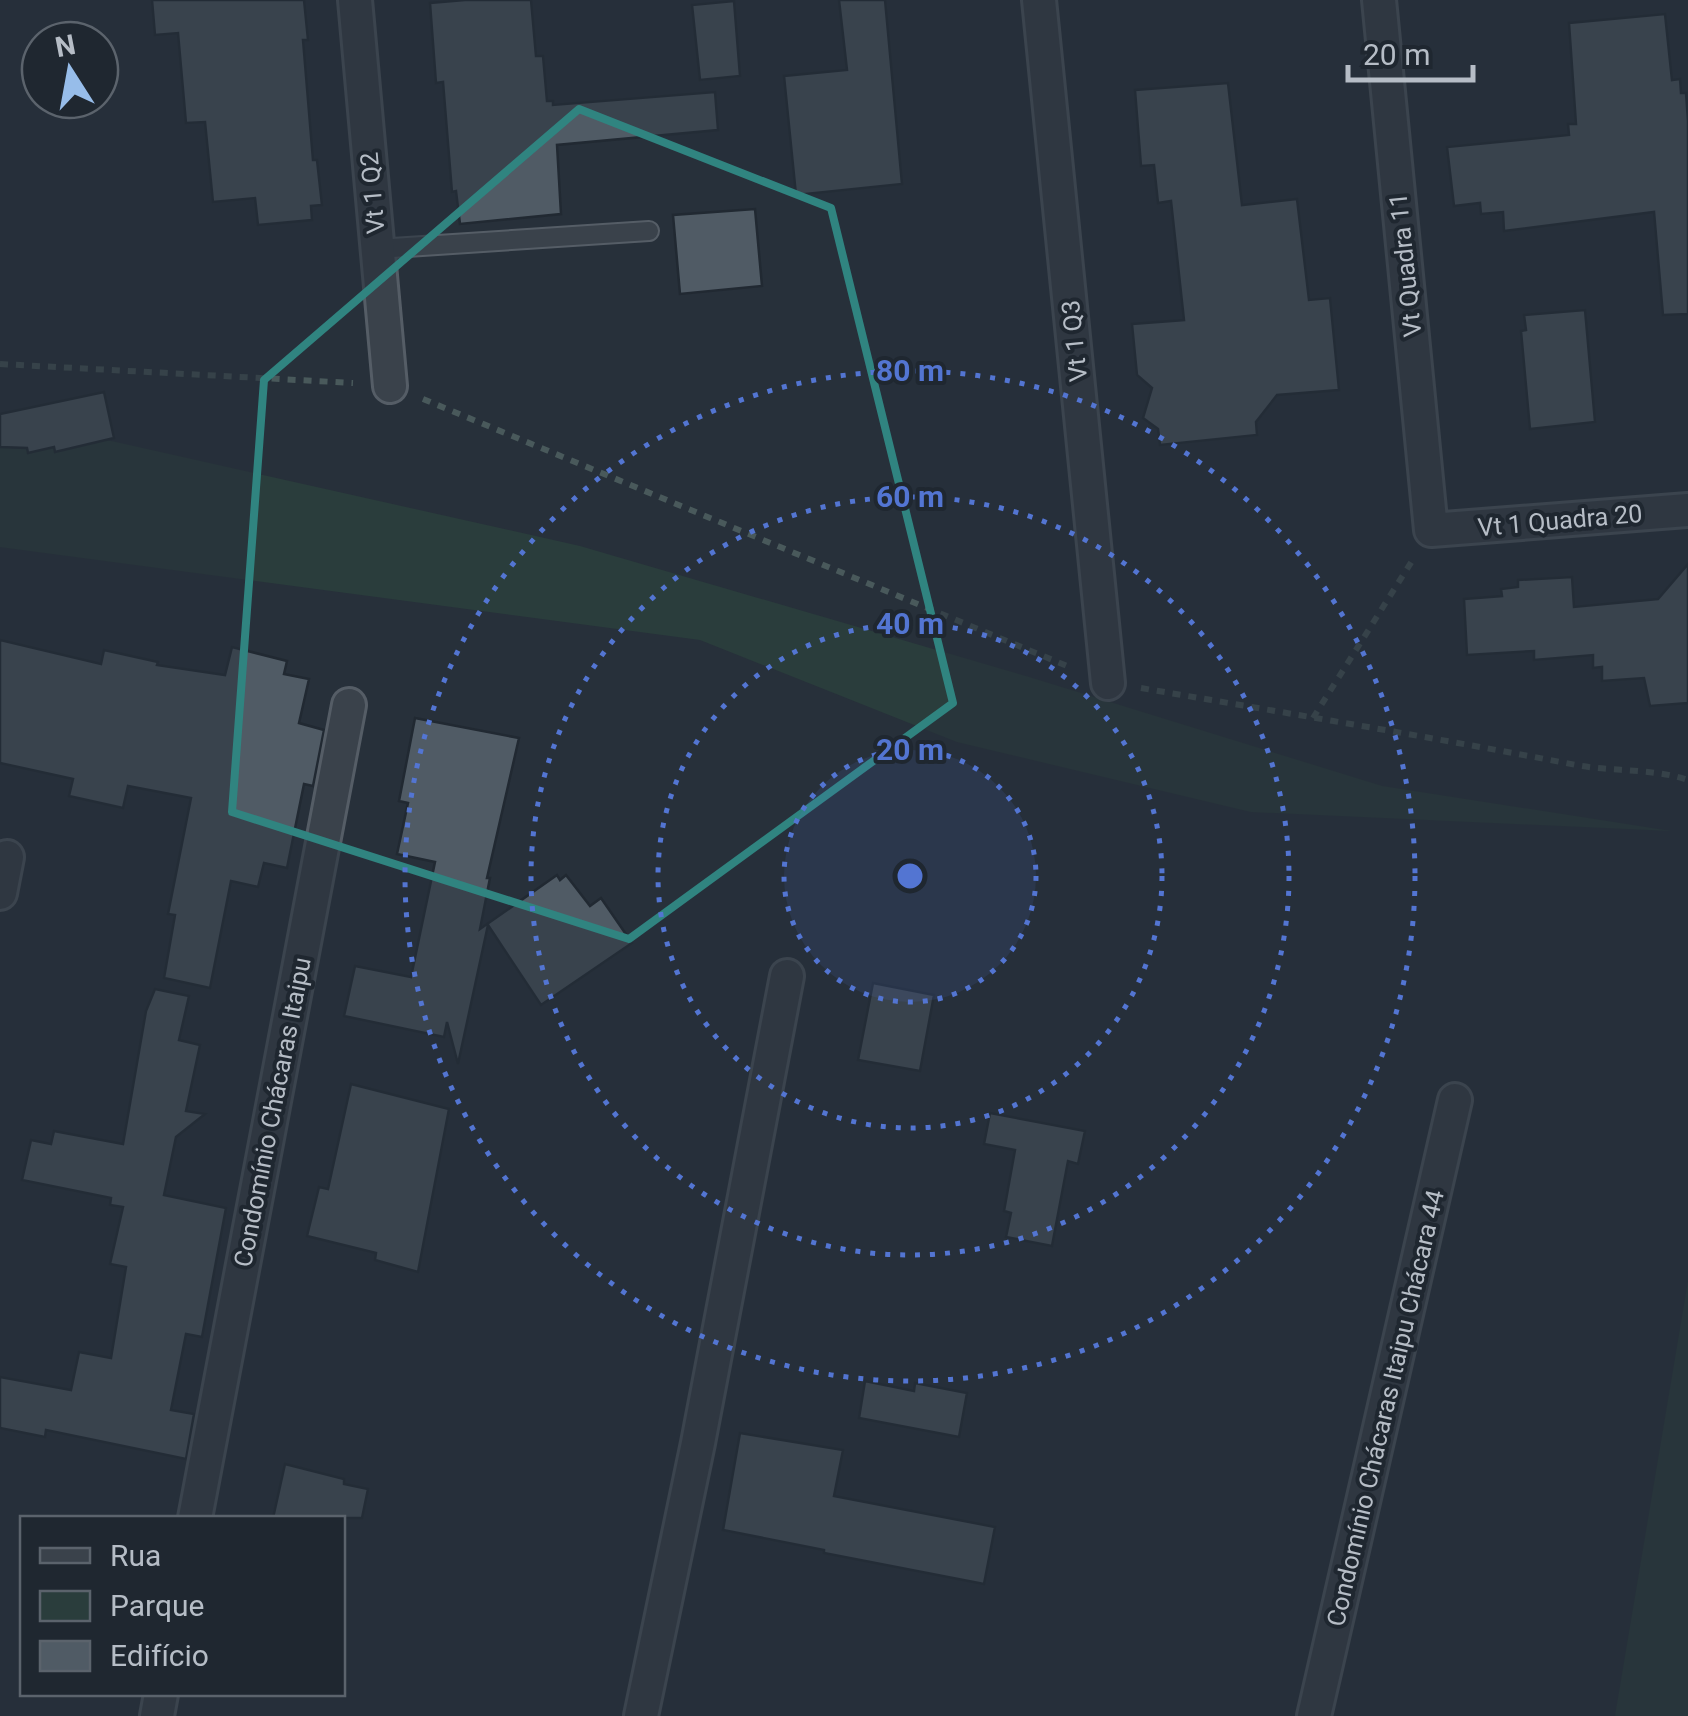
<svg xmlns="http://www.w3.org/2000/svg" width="1688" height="1716" font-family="Roboto,sans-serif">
<rect width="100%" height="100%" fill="#27303a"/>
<!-- green -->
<g fill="#2a3d3c">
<path d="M 0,416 L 580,546 L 1029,677 L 1382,786 L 1671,831 L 1251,812 L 957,742 L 700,640 L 0,547 Z"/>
<path d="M 1688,1281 L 1688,1716 L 1615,1716 Z"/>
</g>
<!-- building -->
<g fill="#505b65" stroke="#212932" stroke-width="2.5">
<path d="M 152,0 L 304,0 L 308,40 L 303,40 L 313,160 L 317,160 L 322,205 L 311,206 L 312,220 L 258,225 L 255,198 L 213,202 L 205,122 L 186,123 L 178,33 L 155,35 Z"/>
<path d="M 465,0 L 531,0 L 536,56 L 543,56 L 547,101 L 553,101 L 553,105 L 715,92 L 718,130 L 557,145 L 561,214 L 460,224 L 456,191 L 452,192 L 443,82 L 436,83 L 430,3 Z"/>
<path d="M 839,0 L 885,0 L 902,184 L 796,195 L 784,76 L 847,70 Z"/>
<path d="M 734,1 L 740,76 L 700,80 L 692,5 Z"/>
<path d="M 1665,14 L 1672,80 L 1680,79 L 1681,93 L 1686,93 L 1688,121 L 1688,314 L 1663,315 L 1654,212 L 1504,231 L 1503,212 L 1481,214 L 1480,203 L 1454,206 L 1447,147 L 1569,135 L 1568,124 L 1576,124 L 1569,23 Z"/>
<path d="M 1228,83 L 1242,205 L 1297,199 L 1309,300 L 1330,298 L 1339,390 L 1277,395 L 1256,422 L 1257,435 L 1160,445 L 1158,429 L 1143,418 L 1152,388 L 1137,375 L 1132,324 L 1184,320 L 1171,201 L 1158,203 L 1154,165 L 1141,166 L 1135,90 Z"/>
<path d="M 755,209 L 762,286 L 680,294 L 673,215 Z"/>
<path d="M 1585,310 L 1595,422 L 1530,429 L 1521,331 L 1526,330 L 1524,315 Z"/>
<path d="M 104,392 L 114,438 L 55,452 L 54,447 L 28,453 L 27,448 L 0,447 L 0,414 Z"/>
<path d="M 1688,564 L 1688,703 L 1650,706 L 1644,678 L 1602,681 L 1602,667 L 1593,668 L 1593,655 L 1534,660 L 1534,651 L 1467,655 L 1464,599 L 1502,596 L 1501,589 L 1518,587 L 1518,580 L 1572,577 L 1574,607 L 1658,599 Z"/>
<path d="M 0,640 L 101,664 L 104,650 L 158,662 L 157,665 L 225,675 L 232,647 L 287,661 L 284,674 L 309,679 L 299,723 L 324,730 L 313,786 L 304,784 L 287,868 L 264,863 L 258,887 L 231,881 L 210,988 L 164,978 L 175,915 L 168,914 L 191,798 L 128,786 L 123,808 L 69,796 L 73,779 L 0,763 Z"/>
<path d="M 415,718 L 519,738 L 487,878 L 490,878 L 480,929 L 557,875 L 560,880 L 566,875 L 590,906 L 601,898 L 632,943 L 541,1005 L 488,925 L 458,1064 L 447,1022 L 444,1037 L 344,1016 L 355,966 L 411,977 L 435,862 L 397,854 L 408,803 L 399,801 Z"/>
<path d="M 873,983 L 934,995 L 920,1071 L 858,1060 Z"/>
<path d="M 155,989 L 189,996 L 179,1040 L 200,1045 L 186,1111 L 205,1114 L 176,1137 L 164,1195 L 226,1208 L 202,1337 L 186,1334 L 171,1410 L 194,1414 L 186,1459 L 46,1430 L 45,1437 L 0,1428 L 0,1377 L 71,1390 L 79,1352 L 111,1358 L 126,1267 L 110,1264 L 123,1207 L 110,1205 L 111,1198 L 22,1180 L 31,1140 L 51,1144 L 54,1131 L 123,1144 L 146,1011 Z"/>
<path d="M 351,1084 L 449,1109 L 418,1272 L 375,1260 L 376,1253 L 307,1236 L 319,1187 L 328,1189 Z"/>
<path d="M 990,1113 L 1085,1131 L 1078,1164 L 1068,1161 L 1052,1246 L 1006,1237 L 1011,1213 L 1004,1211 L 1015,1150 L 984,1144 Z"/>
<path d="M 865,1381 L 914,1391 L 915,1383 L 967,1393 L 959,1437 L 859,1418 Z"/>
<path d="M 740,1433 L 843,1450 L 834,1496 L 995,1527 L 984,1584 L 824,1553 L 824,1550 L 723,1530 Z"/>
<path d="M 285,1464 L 344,1479 L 344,1484 L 368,1489 L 362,1518 L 273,1518 Z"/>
</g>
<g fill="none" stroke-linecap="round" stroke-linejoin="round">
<!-- lane casing -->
<g stroke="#555d66" stroke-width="22">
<path id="lane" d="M 377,249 L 649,231"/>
</g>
<!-- street casing -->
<g stroke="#555d66" stroke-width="38">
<g id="street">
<path d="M 355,0 L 390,386"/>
<path d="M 1039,0 L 1108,683"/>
<path d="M 1379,0 L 1431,530 L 1688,510"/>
<path d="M 0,893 L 7,857"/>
<path d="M 195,1518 L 349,705"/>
<path d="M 157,1716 L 161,1694"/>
<path d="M 641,1716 L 698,1443 L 787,976"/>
<path d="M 1314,1716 L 1455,1100"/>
</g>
</g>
<!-- path -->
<g stroke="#49595b" stroke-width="6" stroke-dasharray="8 8" stroke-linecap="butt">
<path d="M 0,364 L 353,383"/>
<path d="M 423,399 L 1072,668"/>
<path d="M 1141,688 C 1286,713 1431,737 1576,765 C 1613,772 1652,768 1688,780"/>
<path d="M 1313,718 L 1412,561"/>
</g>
<!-- lane -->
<use href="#lane" stroke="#3a424b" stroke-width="18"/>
<!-- street -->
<use href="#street" stroke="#3a424b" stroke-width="32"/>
</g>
<!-- marked area -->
<path d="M0 0H1688V1716H0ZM 579,109 L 831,208 L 953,703 L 629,939 L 232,812 L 264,380 Z" fill="#27303a" fill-opacity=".55" fill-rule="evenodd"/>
<path fill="none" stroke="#308480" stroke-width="8" stroke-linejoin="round" d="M 579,109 L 831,208 L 953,703 L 629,939 L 232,812 L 264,380 Z"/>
<!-- distance rings -->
<circle cx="910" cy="876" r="126" fill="#5375d2" fill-opacity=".12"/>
<g fill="none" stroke="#5375d2" stroke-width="5" stroke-dasharray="5 10">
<circle cx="910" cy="876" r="126"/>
<circle cx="910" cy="876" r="252"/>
<circle cx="910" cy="876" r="379"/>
<circle cx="910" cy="876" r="505"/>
</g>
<g text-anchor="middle" stroke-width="8" stroke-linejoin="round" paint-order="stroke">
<!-- street labels -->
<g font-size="25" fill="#b6bdc6" stroke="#1f2730">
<text transform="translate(372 193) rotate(-95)" y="9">Vt 1 Q2</text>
<text transform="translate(1405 265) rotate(-96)" y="9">Vt Quadra 11</text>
<text transform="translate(1074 341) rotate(-96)" y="9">Vt 1 Q3</text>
<text transform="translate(1560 520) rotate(-5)" y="9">Vt 1 Quadra 20</text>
<text transform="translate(272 1112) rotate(-79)" y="9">Condomínio Chácaras Itaipu</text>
<text transform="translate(1385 1408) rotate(-77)" y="9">Condomínio Chácaras Itaipu Chácara 44</text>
</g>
</g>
<circle cx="910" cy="876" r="15" fill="#5375d2" stroke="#1f2730" stroke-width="5"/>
<g font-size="30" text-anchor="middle" font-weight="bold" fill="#5375d2" stroke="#1f2730" stroke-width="8" stroke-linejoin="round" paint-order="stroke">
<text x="910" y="381">80 m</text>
<text x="910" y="507">60 m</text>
<text x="910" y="634">40 m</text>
<text x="910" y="760">20 m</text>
</g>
<!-- legend -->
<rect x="20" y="1516" width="325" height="180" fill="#1f2730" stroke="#5b636c" stroke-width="2.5"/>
<rect x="40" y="1548" width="50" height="15" fill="#3a424b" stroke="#5b636c" stroke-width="2.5"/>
<text x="110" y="1566" font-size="30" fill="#b6bdc6">Rua</text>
<rect x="40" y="1591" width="50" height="30" fill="#2a3d3c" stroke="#5b636c" stroke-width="2.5"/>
<text x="110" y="1616" font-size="30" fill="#b6bdc6">Parque</text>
<rect x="40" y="1641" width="50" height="30" fill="#505b65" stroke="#5b636c" stroke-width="2.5"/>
<text x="110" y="1666" font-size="30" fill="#b6bdc6">Edifício</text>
<!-- north arrow -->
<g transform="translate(70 70) rotate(349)"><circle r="48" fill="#1f2730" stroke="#5b636c" stroke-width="2.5"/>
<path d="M0-8L18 38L0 25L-18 38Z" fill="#97bdea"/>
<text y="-15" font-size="28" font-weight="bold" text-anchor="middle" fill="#b6bdc6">N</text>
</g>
<!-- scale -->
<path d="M1348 65v15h125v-15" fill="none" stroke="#b6bdc6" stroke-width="5"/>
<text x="1363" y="65" font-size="30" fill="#b6bdc6" stroke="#1f2730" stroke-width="8" paint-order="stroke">20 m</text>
</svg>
